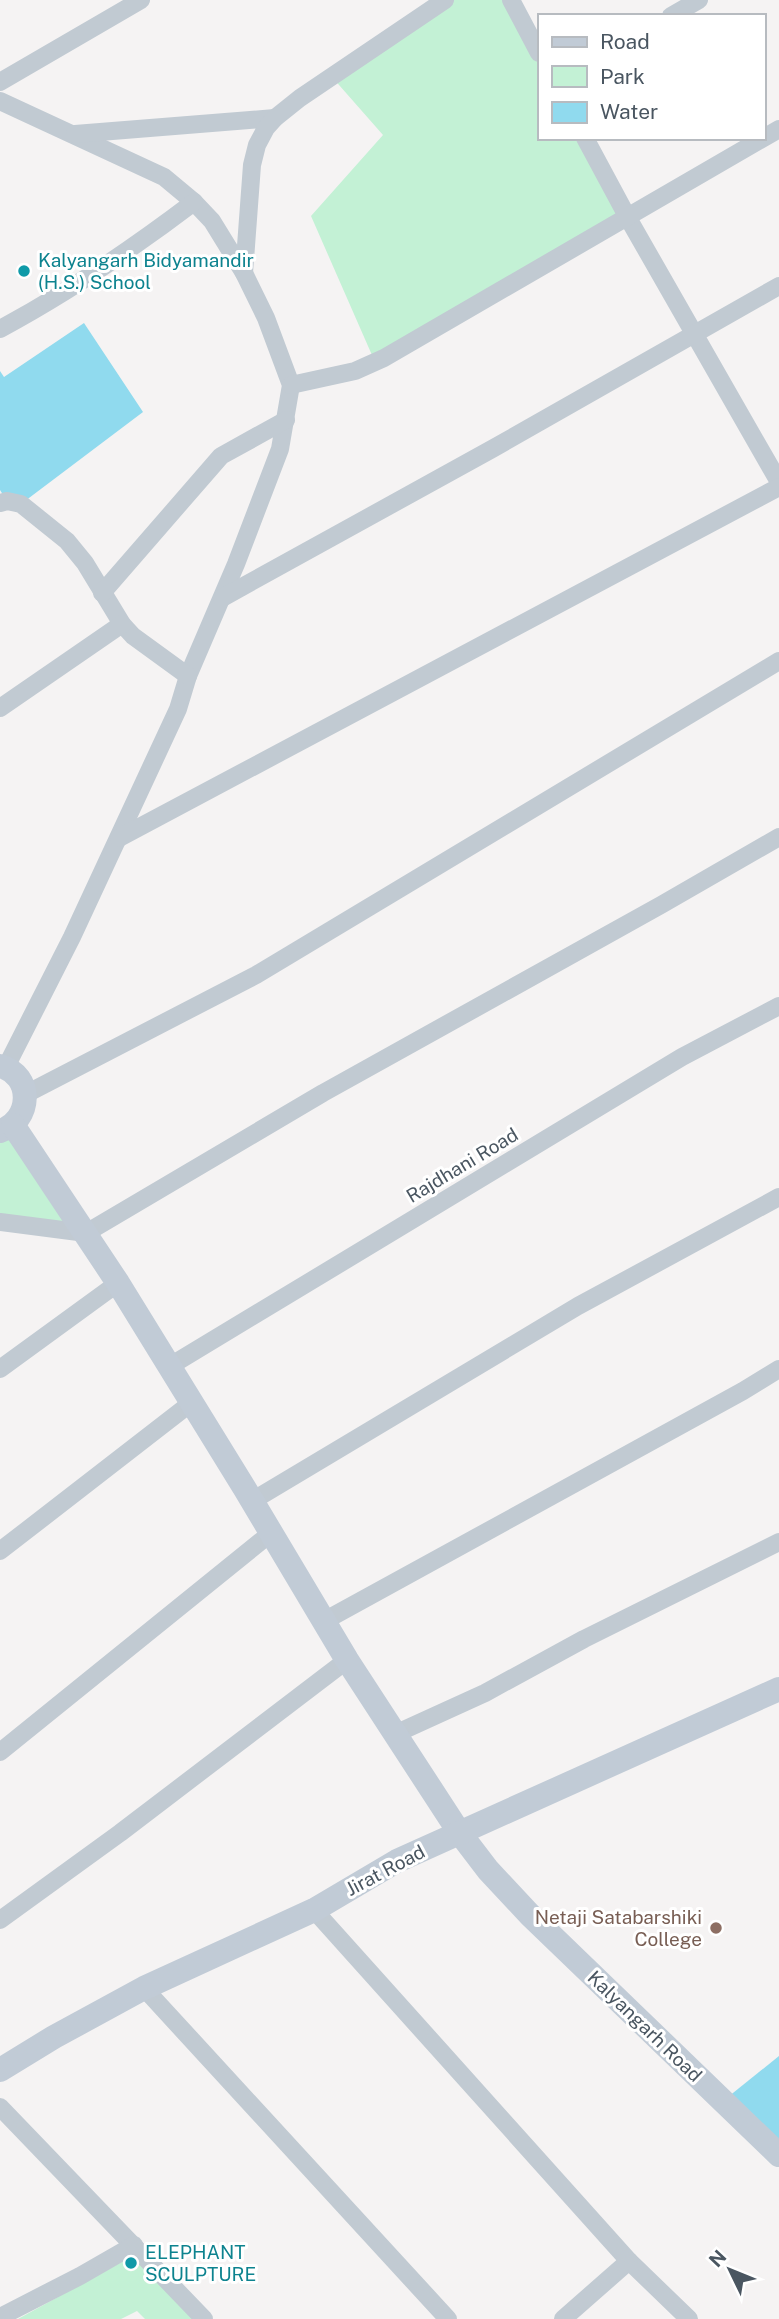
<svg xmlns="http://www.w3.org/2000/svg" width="779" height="2319" font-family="'Public Sans',sans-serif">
<rect width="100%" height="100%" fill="#f5f3f3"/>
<!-- green -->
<g fill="#c3f1d5">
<path d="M 445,0 L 511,0 L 539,53 L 539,138 L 585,138 L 628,218 L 375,362 L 311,216 L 383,135 L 332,77 Z"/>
<path d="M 0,1126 L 86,1233 L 0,1222 Z"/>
<path d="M 138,2253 L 202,2319 L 145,2319 L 137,2311 L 121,2319 L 18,2319 Z"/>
</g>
<!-- water -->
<g fill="#90daee">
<path d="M 84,323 L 143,412 L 21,504 L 7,501 L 0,490 L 0,371 L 4,377 Z"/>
<path d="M 779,2056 L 779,2155 L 723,2101 Z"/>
</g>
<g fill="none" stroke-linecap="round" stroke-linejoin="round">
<!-- street -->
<g stroke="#c1cad2" stroke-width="18">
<path d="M 511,0 L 539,53"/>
<path d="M 671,16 L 699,0"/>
<path d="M 0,82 L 141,0"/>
<path d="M 0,101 L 164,177 L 194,202 L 212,221 L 244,273 L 266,318 L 291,385 L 280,449 L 236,564 L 188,676 L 178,709 L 72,937 L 6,1067"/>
<path d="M 75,134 L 275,118"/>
<path d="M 585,138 L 628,218 L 779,482"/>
<path d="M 244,273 L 252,165 L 257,145 L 266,128 L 275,118 L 300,98 L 445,0"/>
<path d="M 0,329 C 69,292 132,249 194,202"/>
<path d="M 291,385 L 355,371 L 384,358 L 779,129"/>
<path d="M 0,503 L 7,501 L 21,504 L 67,541 L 85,563 L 122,624 L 133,636 L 188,676"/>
<path d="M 102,593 L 221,456 L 286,420"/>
<path d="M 222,598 L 492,449 L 779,286"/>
<path d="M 0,708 L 122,624"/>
<path d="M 119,838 L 779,487"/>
<path d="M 26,1094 L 256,975 L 779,661"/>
<path d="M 0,1222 L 86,1233 L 323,1093 L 661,905 L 779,837"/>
<path d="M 170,1366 L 682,1057 L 779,1006"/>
<path d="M 0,1369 L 118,1283"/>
<path d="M 252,1501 L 578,1306 L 779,1197"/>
<path d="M 0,1551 L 191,1403"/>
<path d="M 324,1621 L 743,1391 L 779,1369"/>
<path d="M 395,1734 L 485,1693 L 584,1639 L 779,1542"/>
<path d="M 0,1752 L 271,1533"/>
<path d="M 314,1910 L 629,2261 L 689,2319"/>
<path d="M 0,1920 L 120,1833 L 347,1660"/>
<path d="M 144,1988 L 448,2319"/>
<path d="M 0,2107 L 204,2319"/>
<path d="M 0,2317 L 80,2276 L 134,2245"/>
<path d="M 563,2319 L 629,2261"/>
</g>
<!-- secondary -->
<g stroke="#c1cbd6" stroke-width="24">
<path d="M 0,1066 C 34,1075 32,1121 0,1131"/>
<path d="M 13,1125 L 118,1283 L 245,1489 L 347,1660 L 459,1832 L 488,1870 L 530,1915 L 779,2155"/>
<path d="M 0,2070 L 54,2037 L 144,1988 L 314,1910 L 397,1861 L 779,1689"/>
</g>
</g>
<!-- markers -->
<g fill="#0f9aa8" stroke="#fff" stroke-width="2.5">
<circle cx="24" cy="271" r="7"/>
<circle cx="131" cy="2263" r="7"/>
</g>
<circle fill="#8d6e63" stroke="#fff" stroke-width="2.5" cx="716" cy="1928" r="7"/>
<g text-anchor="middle" stroke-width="6" stroke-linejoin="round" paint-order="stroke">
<!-- culture labels -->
<g font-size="19" fill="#0d838f" stroke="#fff" text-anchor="start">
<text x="38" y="267">Kalyangarh Bidyamandir<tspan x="38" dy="22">(H.S.) School</tspan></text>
<text x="145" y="2259">ELEPHANT<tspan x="145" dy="22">SCULPTURE</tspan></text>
</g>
<!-- street labels -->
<g font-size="19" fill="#4a5661" stroke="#fff">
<text transform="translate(462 1165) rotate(-31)" y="7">Rajdhani Road</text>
<text transform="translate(385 1870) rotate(-28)" y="7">Jirat Road</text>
<text transform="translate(645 2026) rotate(44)" y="7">Kalyangarh Road</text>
</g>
<!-- education labels -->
<g font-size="19" fill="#785e54" stroke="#fff" text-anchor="end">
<text x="702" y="1924">Netaji Satabarshiki<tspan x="702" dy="22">College</tspan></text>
</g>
</g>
<!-- legend -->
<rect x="538" y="14" width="228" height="126" fill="#ffffff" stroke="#b7bbc0" stroke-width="2"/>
<rect x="552" y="37" width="35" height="10" fill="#c1cbd6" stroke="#b7bbc0" stroke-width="2"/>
<text x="600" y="49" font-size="21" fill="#4a5661">Road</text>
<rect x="552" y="66" width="35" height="21" fill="#c3f1d5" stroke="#b7bbc0" stroke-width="2"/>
<text x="600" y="84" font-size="21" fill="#4a5661">Park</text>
<rect x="552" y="102" width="35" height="21" fill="#90daee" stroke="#b7bbc0" stroke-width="2"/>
<text x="600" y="119" font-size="21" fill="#4a5661">Water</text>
<!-- north arrow -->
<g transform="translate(730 2270) rotate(313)" stroke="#ffffff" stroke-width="5" paint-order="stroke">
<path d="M0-5L12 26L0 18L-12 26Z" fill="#4a5661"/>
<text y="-10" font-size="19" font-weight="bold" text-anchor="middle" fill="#4a5661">N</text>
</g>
</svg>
